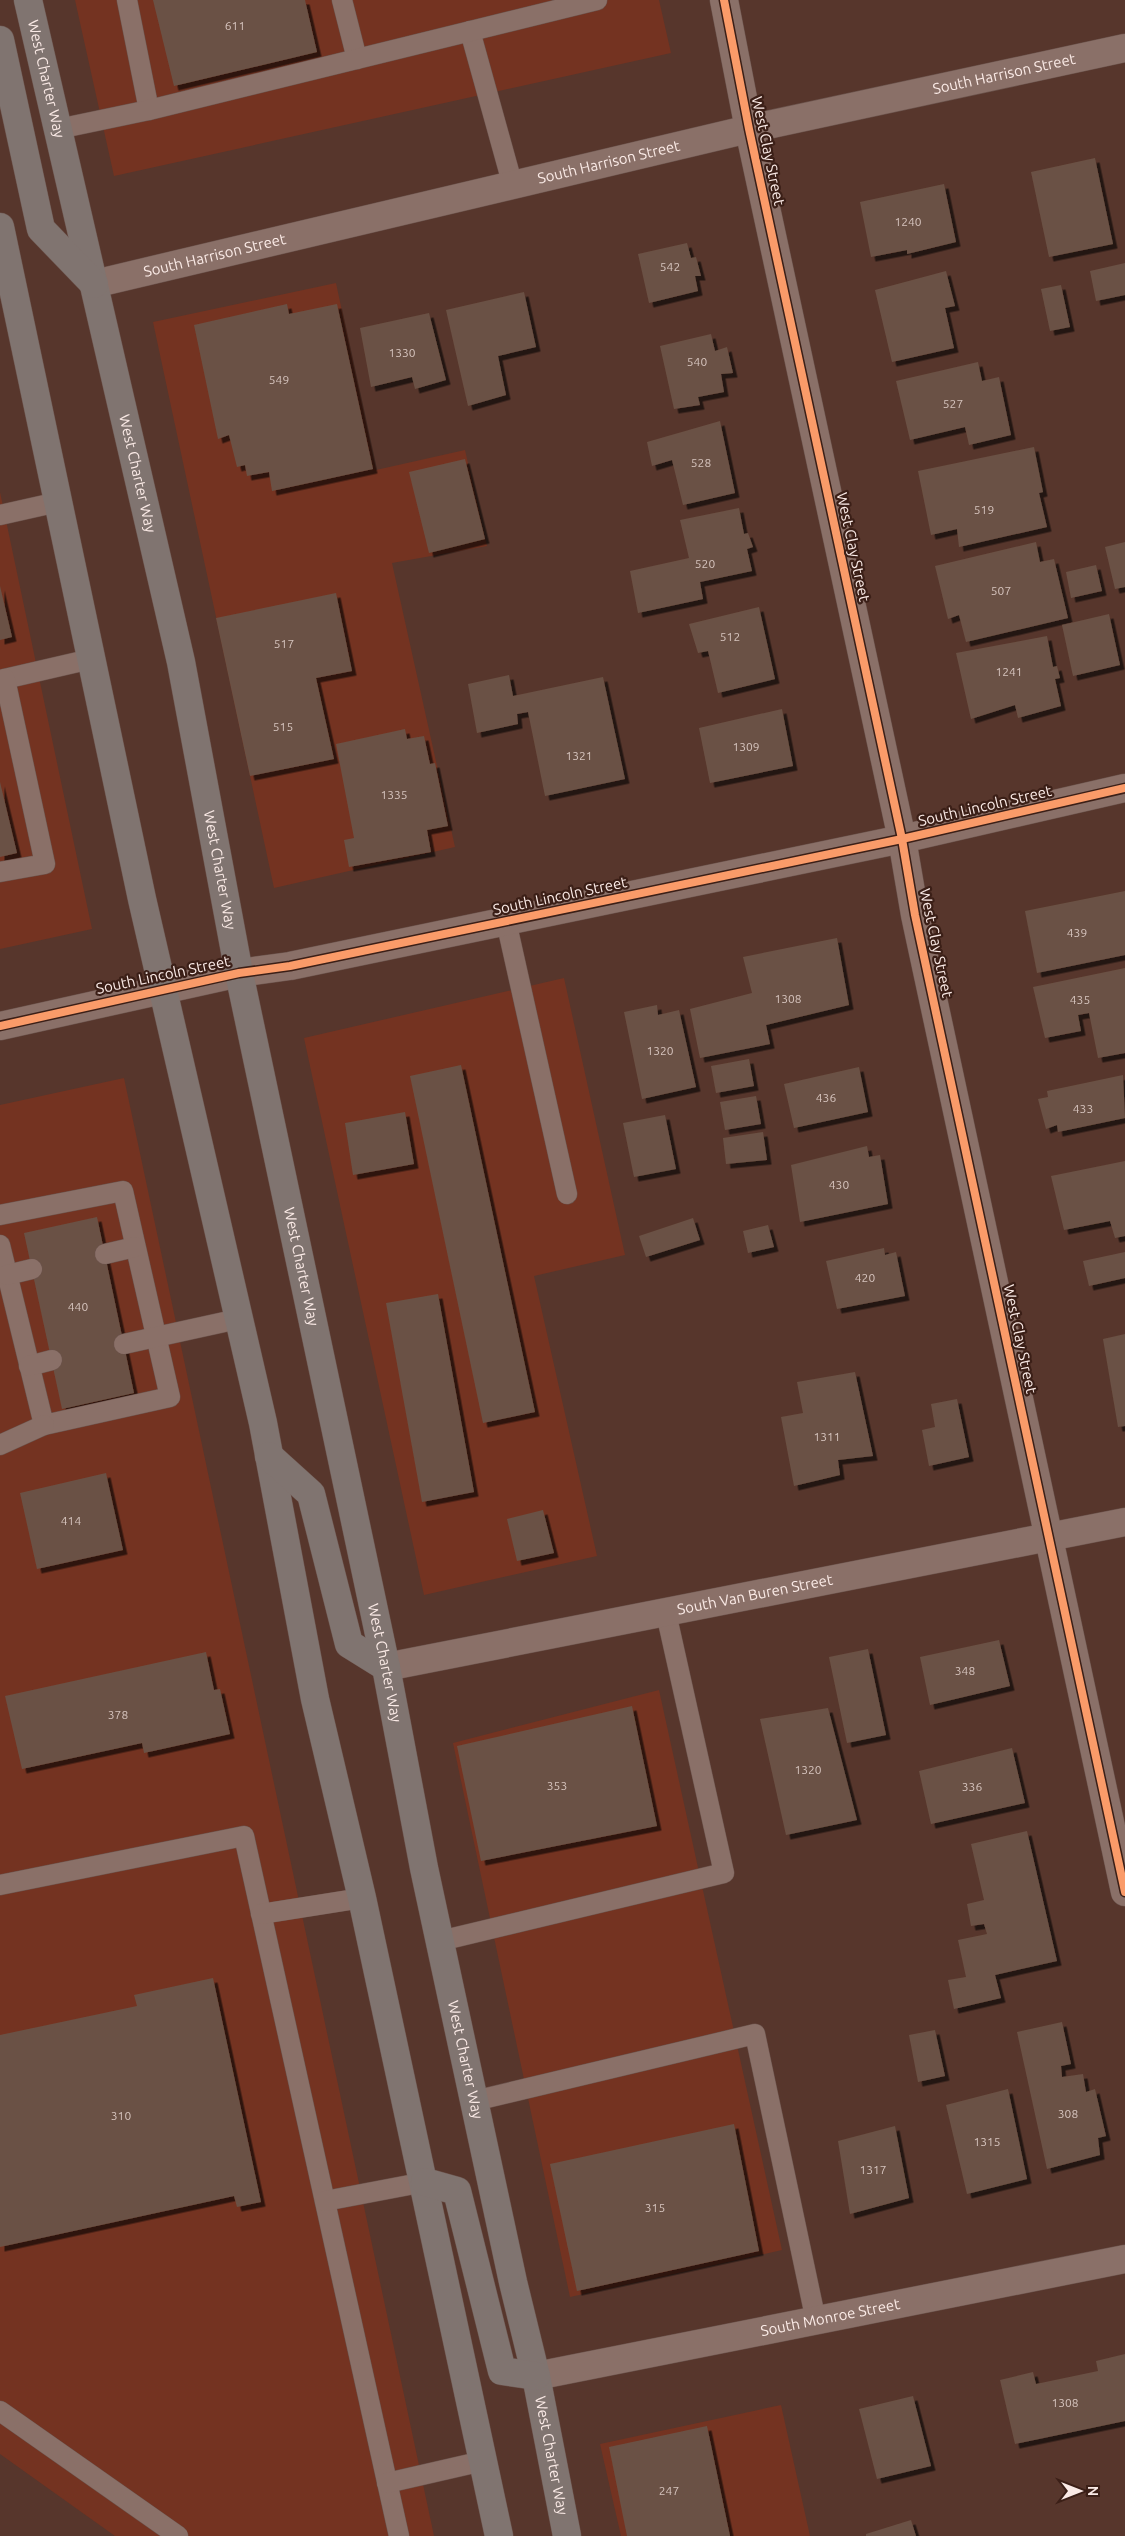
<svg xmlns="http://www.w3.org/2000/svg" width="1125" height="2536" font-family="Ubuntu,sans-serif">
<defs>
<filter id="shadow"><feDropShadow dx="4.5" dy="4.5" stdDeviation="0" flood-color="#0009"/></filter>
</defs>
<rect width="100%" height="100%" fill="#57362c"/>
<!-- built -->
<g fill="#743321">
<path d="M 75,0 L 659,0 L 671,53 L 114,176 Z"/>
<path d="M 336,283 L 376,470 L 465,450 L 487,546 L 392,563 L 455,847 L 274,888 L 153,322 Z"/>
<path d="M 0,492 L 92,929 L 0,949 Z"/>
<path d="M 564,978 L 625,1255 L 534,1276 L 597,1556 L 424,1595 L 304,1038 Z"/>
<path d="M 124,1078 L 434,2536 L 115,2536 L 0,2454 L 0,1105 Z"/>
<path d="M 659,1690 L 782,2250 L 570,2297 L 453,1743 Z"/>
<path d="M 781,2405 L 810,2536 L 621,2536 L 600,2444 Z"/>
</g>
<!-- building -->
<g fill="#6b5144" filter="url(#shadow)">
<path d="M 153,0 L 305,0 L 317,52 L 174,86 Z"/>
<path d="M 1095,158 L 1113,244 L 1049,257 L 1031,172 Z"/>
<path d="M 944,184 L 956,242 L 907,254 L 907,250 L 871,257 L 860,202 Z"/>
<path d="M 687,243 L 691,258 L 696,257 L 701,276 L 695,276 L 698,291 L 649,303 L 638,254 Z"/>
<path d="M 1125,263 L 1125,295 L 1096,301 L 1090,271 Z"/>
<path d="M 946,271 L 955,306 L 945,308 L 954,348 L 892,362 L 875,290 Z"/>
<path d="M 1061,285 L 1070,327 L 1050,331 L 1041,289 Z"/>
<path d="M 524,292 L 536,347 L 498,356 L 506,395 L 468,406 L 446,310 Z"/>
<path d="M 287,304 L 289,314 L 337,304 L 373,469 L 272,491 L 269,472 L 247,476 L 245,465 L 237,467 L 229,435 L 218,439 L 194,325 Z"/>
<path d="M 429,313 L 446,380 L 415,389 L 412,377 L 371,387 L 360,328 Z"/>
<path d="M 711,334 L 715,351 L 727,347 L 733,373 L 721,374 L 724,392 L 698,397 L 700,405 L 674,409 L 660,346 Z"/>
<path d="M 978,362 L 982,381 L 999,377 L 1011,435 L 969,445 L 965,427 L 910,440 L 896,381 Z"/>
<path d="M 720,421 L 735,493 L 683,505 L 672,460 L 652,466 L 647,442 Z"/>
<path d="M 1034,447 L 1043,492 L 1039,493 L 1047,527 L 959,547 L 957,529 L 931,535 L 918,471 Z"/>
<path d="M 465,459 L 485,539 L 429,553 L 409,472 Z"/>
<path d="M 739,508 L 744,534 L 748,533 L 753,547 L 747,549 L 752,571 L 700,582 L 703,599 L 638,613 L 630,571 L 689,558 L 680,520 Z"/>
<path d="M 1036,542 L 1040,562 L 1054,559 L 1068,618 L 966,642 L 959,615 L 948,619 L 935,566 Z"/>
<path d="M 1125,542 L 1125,587 L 1115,589 L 1105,547 Z"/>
<path d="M 1096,565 L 1102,591 L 1071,598 L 1066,572 Z"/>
<path d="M 0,586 L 12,637 L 0,640 Z"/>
<path d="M 336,593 L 352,671 L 316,678 L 334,759 L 250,776 L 216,618 Z"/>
<path d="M 759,607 L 775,679 L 718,693 L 708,651 L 698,653 L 689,624 Z"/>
<path d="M 1109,614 L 1120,665 L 1073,676 L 1062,625 Z"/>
<path d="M 1047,636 L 1053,667 L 1057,666 L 1060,678 L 1055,679 L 1061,706 L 1018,718 L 1015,705 L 971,719 L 956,653 Z"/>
<path d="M 509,675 L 513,696 L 603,677 L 625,779 L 545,796 L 528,712 L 517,714 L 518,724 L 477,733 L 468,684 Z"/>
<path d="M 782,709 L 793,766 L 710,783 L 699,728 Z"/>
<path d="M 405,729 L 407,739 L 424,736 L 430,764 L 435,763 L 448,826 L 427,830 L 431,852 L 349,867 L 344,840 L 354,838 L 336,744 Z"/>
<path d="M 0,782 L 17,853 L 0,857 Z"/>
<path d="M 1125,891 L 1125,955 L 1037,973 L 1025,911 Z"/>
<path d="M 837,938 L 849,1005 L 766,1025 L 770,1044 L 700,1058 L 690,1009 L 752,993 L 743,957 Z"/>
<path d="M 1125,968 L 1125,1053 L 1098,1058 L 1089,1013 L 1078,1015 L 1081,1031 L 1045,1038 L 1033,987 Z"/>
<path d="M 657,1005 L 658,1015 L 679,1010 L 696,1087 L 642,1099 L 624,1012 Z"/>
<path d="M 749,1059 L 754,1086 L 716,1093 L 711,1066 Z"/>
<path d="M 461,1065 L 535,1412 L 483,1423 L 410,1076 Z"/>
<path d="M 859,1067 L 868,1112 L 794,1128 L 784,1084 Z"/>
<path d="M 1123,1075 L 1125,1118 L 1058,1132 L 1057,1125 L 1046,1129 L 1038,1099 L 1048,1097 L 1047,1091 Z"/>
<path d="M 756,1096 L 761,1124 L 725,1130 L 720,1102 Z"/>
<path d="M 405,1112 L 414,1164 L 353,1175 L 345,1123 Z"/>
<path d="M 665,1115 L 676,1169 L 634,1177 L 623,1123 Z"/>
<path d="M 763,1132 L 767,1160 L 726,1164 L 723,1138 Z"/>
<path d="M 867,1146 L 869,1157 L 880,1155 L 888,1204 L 800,1222 L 791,1165 Z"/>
<path d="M 1125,1161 L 1125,1236 L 1115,1238 L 1110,1221 L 1064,1230 L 1051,1176 Z"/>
<path d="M 97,1217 L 134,1393 L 62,1409 L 24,1233 Z"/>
<path d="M 693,1218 L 700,1240 L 646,1257 L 639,1236 Z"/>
<path d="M 768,1225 L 774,1247 L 748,1253 L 743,1231 Z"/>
<path d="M 884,1248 L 885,1255 L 896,1252 L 905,1296 L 837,1309 L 826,1261 Z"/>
<path d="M 1125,1252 L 1125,1278 L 1089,1286 L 1083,1261 Z"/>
<path d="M 438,1294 L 474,1492 L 422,1502 L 386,1303 Z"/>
<path d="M 1125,1334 L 1125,1426 L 1118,1427 L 1103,1339 Z"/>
<path d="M 855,1372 L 873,1456 L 838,1460 L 840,1475 L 794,1486 L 781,1417 L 803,1413 L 797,1382 Z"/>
<path d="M 957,1399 L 969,1457 L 929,1466 L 922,1430 L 935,1427 L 931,1404 Z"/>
<path d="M 106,1473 L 123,1550 L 37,1569 L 20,1493 Z"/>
<path d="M 543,1510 L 554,1553 L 517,1561 L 507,1519 Z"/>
<path d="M 999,1640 L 1010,1686 L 930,1705 L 920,1657 Z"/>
<path d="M 868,1649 L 886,1735 L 847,1743 L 829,1657 Z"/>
<path d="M 206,1652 L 214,1690 L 220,1689 L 230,1734 L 144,1753 L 142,1743 L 22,1769 L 5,1696 Z"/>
<path d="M 632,1706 L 657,1826 L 481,1861 L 457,1746 Z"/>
<path d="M 828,1708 L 857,1820 L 786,1835 L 760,1719 Z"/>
<path d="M 1012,1748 L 1025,1803 L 931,1824 L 919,1771 Z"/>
<path d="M 1027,1831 L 1057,1961 L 995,1975 L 1001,1998 L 954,2009 L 948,1980 L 966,1977 L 958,1940 L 987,1934 L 984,1924 L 971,1926 L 967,1904 L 984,1900 L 971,1844 Z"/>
<path d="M 213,1978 L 261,2202 L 237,2207 L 234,2196 L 0,2247 L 0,2035 L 137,2006 L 134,1995 Z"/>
<path d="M 1062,2022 L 1071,2064 L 1061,2066 L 1062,2077 L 1083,2074 L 1086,2092 L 1095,2089 L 1106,2136 L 1098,2138 L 1100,2155 L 1047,2169 L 1017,2032 Z"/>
<path d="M 935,2030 L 945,2076 L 918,2082 L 909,2035 Z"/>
<path d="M 1008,2089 L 1027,2179 L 967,2194 L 946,2105 Z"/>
<path d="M 734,2124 L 759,2251 L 577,2291 L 550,2164 Z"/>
<path d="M 895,2126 L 909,2198 L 850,2214 L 838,2141 Z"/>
<path d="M 1125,2354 L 1125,2421 L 1015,2444 L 1000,2380 L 1033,2372 L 1036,2384 L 1098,2371 L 1096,2361 Z"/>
<path d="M 913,2396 L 931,2466 L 877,2479 L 859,2409 Z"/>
<path d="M 707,2426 L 730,2536 L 627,2536 L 609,2447 Z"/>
<path d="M 911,2520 L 916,2536 L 866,2536 L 866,2534 Z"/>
</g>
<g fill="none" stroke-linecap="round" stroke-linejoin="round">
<!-- service casing -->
<g stroke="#6b534c" stroke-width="21">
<g id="service">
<path d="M 127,0 L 149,110"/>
<path d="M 342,0 L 357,59"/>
<path d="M 470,31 L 513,186"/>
<path d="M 58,129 L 149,110 L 597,0"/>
<path d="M 0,515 L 58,502"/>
<path d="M 0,680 L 91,659"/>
<path d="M 0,872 L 45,864 L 5,679"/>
<path d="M 506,921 L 567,1194"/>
<path d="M 0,1215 L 123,1191 L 170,1397 L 44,1425 L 0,1245"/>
<path d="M 105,1254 L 135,1247"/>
<path d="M 7,1275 L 32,1269"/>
<path d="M 124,1344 L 238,1319"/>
<path d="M 29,1366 L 52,1360"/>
<path d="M 0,1445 L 44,1425"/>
<path d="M 0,1885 L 244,1836 L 399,2536"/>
<path d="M 261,1914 L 362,1898"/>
<path d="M 440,1941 L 724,1873 L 666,1613"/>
<path d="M 474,2101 L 755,2034 L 816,2321"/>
<path d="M 325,2201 L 425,2182"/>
<path d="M 0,2411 L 178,2536"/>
<path d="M 387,2483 L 483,2461"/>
</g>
</g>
<!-- minor casing -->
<g stroke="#6b534c" stroke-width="29">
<g id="minor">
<path d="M 724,0 L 749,129 L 902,839 L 915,915 L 1125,1892"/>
<path id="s1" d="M 94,284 L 749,129 L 1125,48"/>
<path id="s2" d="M 386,1667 L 1125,1522"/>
<path id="s3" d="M 536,2376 L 1125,2259"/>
</g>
</g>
<!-- tertiary casing -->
<g stroke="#6b534c" stroke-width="29">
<path id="tertiary" d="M 0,1026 L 239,973 L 290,966 L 902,839 L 1125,788"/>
</g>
<!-- primary casing -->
<g stroke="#6b534c" stroke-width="29">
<g id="primary">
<path id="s4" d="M 28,0 L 181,662 L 239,973 L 386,1667 L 424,1868 L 513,2282 L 536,2376 L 567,2536"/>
<path d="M 0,40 L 41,229 L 94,284"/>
<path d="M 0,227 L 142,899 L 263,1423 L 315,1699 L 362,1898 L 499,2536"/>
<path d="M 269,1456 L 311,1494 L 349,1644 L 386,1667"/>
<path d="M 425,2182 L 457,2191 L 502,2371 L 536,2376"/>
</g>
</g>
<!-- service -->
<use href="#service" stroke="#8a7068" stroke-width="20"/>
<!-- minor -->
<use href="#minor" stroke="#8a7068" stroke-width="28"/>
<!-- tertiary -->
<use href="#tertiary" stroke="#8a7068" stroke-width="28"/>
<!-- primary -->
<use href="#primary" stroke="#807470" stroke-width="28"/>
<!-- cycleway casing -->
<g stroke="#3b1f17" stroke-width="11">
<g id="cycleway">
<path d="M 724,0 L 749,129 L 902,839 L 915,915 L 1125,1892"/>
<path d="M 0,1026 L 239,973 L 290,966 L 902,839 L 1125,788"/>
</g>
</g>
<!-- cycleway -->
<use href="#cycleway" stroke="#fa9b69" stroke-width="8"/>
</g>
<g text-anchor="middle" stroke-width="4.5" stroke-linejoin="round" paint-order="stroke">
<!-- number labels -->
<g font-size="12" fill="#d6c4be">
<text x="235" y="30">611</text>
<text x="908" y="226">1240</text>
<text x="670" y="271">542</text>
<text x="402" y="357">1330</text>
<text x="697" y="366">540</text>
<text x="279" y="384">549</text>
<text x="953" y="408">527</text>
<text x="701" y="467">528</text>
<text x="984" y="514">519</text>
<text x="705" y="568">520</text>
<text x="1001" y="595">507</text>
<text x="730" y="641">512</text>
<text x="284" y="648">517</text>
<text x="1009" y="676">1241</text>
<text x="283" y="731">515</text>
<text x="746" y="751">1309</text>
<text x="579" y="760">1321</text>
<text x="394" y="799">1335</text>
<text x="1077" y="937">439</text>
<text x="788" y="1003">1308</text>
<text x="1080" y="1004">435</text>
<text x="660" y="1055">1320</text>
<text x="826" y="1102">436</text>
<text x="1083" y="1113">433</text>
<text x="839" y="1189">430</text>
<text x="865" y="1282">420</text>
<text x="78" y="1311">440</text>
<text x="827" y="1441">1311</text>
<text x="71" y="1525">414</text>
<text x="965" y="1675">348</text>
<text x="118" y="1719">378</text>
<text x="808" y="1774">1320</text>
<text x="557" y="1790">353</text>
<text x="972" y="1791">336</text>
<text x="1068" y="2118">308</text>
<text x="121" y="2120">310</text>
<text x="987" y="2146">1315</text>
<text x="873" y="2174">1317</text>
<text x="655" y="2212">315</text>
<text x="1065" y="2407">1308</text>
<text x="669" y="2495">247</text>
</g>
<!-- street labels -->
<g font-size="15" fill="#faeae6" stroke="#3b1f17">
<text dy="5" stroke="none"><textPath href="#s1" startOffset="934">South Harrison Street</textPath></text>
<text dy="5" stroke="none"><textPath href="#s4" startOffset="81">West Charter Way</textPath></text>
<text transform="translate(768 151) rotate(78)" y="5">West Clay Street</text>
<text dy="5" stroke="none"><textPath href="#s1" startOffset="529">South Harrison Street</textPath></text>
<text dy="5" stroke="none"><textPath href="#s1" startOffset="124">South Harrison Street</textPath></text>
<text dy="5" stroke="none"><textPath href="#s4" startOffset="486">West Charter Way</textPath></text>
<text transform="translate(853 547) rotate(78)" y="5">West Clay Street</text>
<text transform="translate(985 806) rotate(-13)" y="5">South Lincoln Street</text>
<text dy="5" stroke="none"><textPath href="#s4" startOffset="891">West Charter Way</textPath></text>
<text transform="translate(560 896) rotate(-12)" y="5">South Lincoln Street</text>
<text transform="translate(936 943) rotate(78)" y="5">West Clay Street</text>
<text transform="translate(163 975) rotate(-12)" y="5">South Lincoln Street</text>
<text dy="5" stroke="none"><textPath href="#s4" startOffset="1296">West Charter Way</textPath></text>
<text transform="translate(1020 1339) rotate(78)" y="5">West Clay Street</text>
<text dy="5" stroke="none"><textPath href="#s2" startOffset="376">South Van Buren Street</textPath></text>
<text dy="5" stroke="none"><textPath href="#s4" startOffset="1701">West Charter Way</textPath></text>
<text dy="5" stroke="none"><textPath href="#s4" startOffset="2106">West Charter Way</textPath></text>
<text dy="5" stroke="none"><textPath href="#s3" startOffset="300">South Monroe Street</textPath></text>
<text dy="5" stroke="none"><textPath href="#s4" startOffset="2511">West Charter Way</textPath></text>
</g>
</g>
<!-- north arrow -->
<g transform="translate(1080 2491) rotate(90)" stroke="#3b1f17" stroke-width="4" paint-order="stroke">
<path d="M0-4L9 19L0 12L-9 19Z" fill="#faeae6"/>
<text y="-8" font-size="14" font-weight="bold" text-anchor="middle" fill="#faeae6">N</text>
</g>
</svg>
